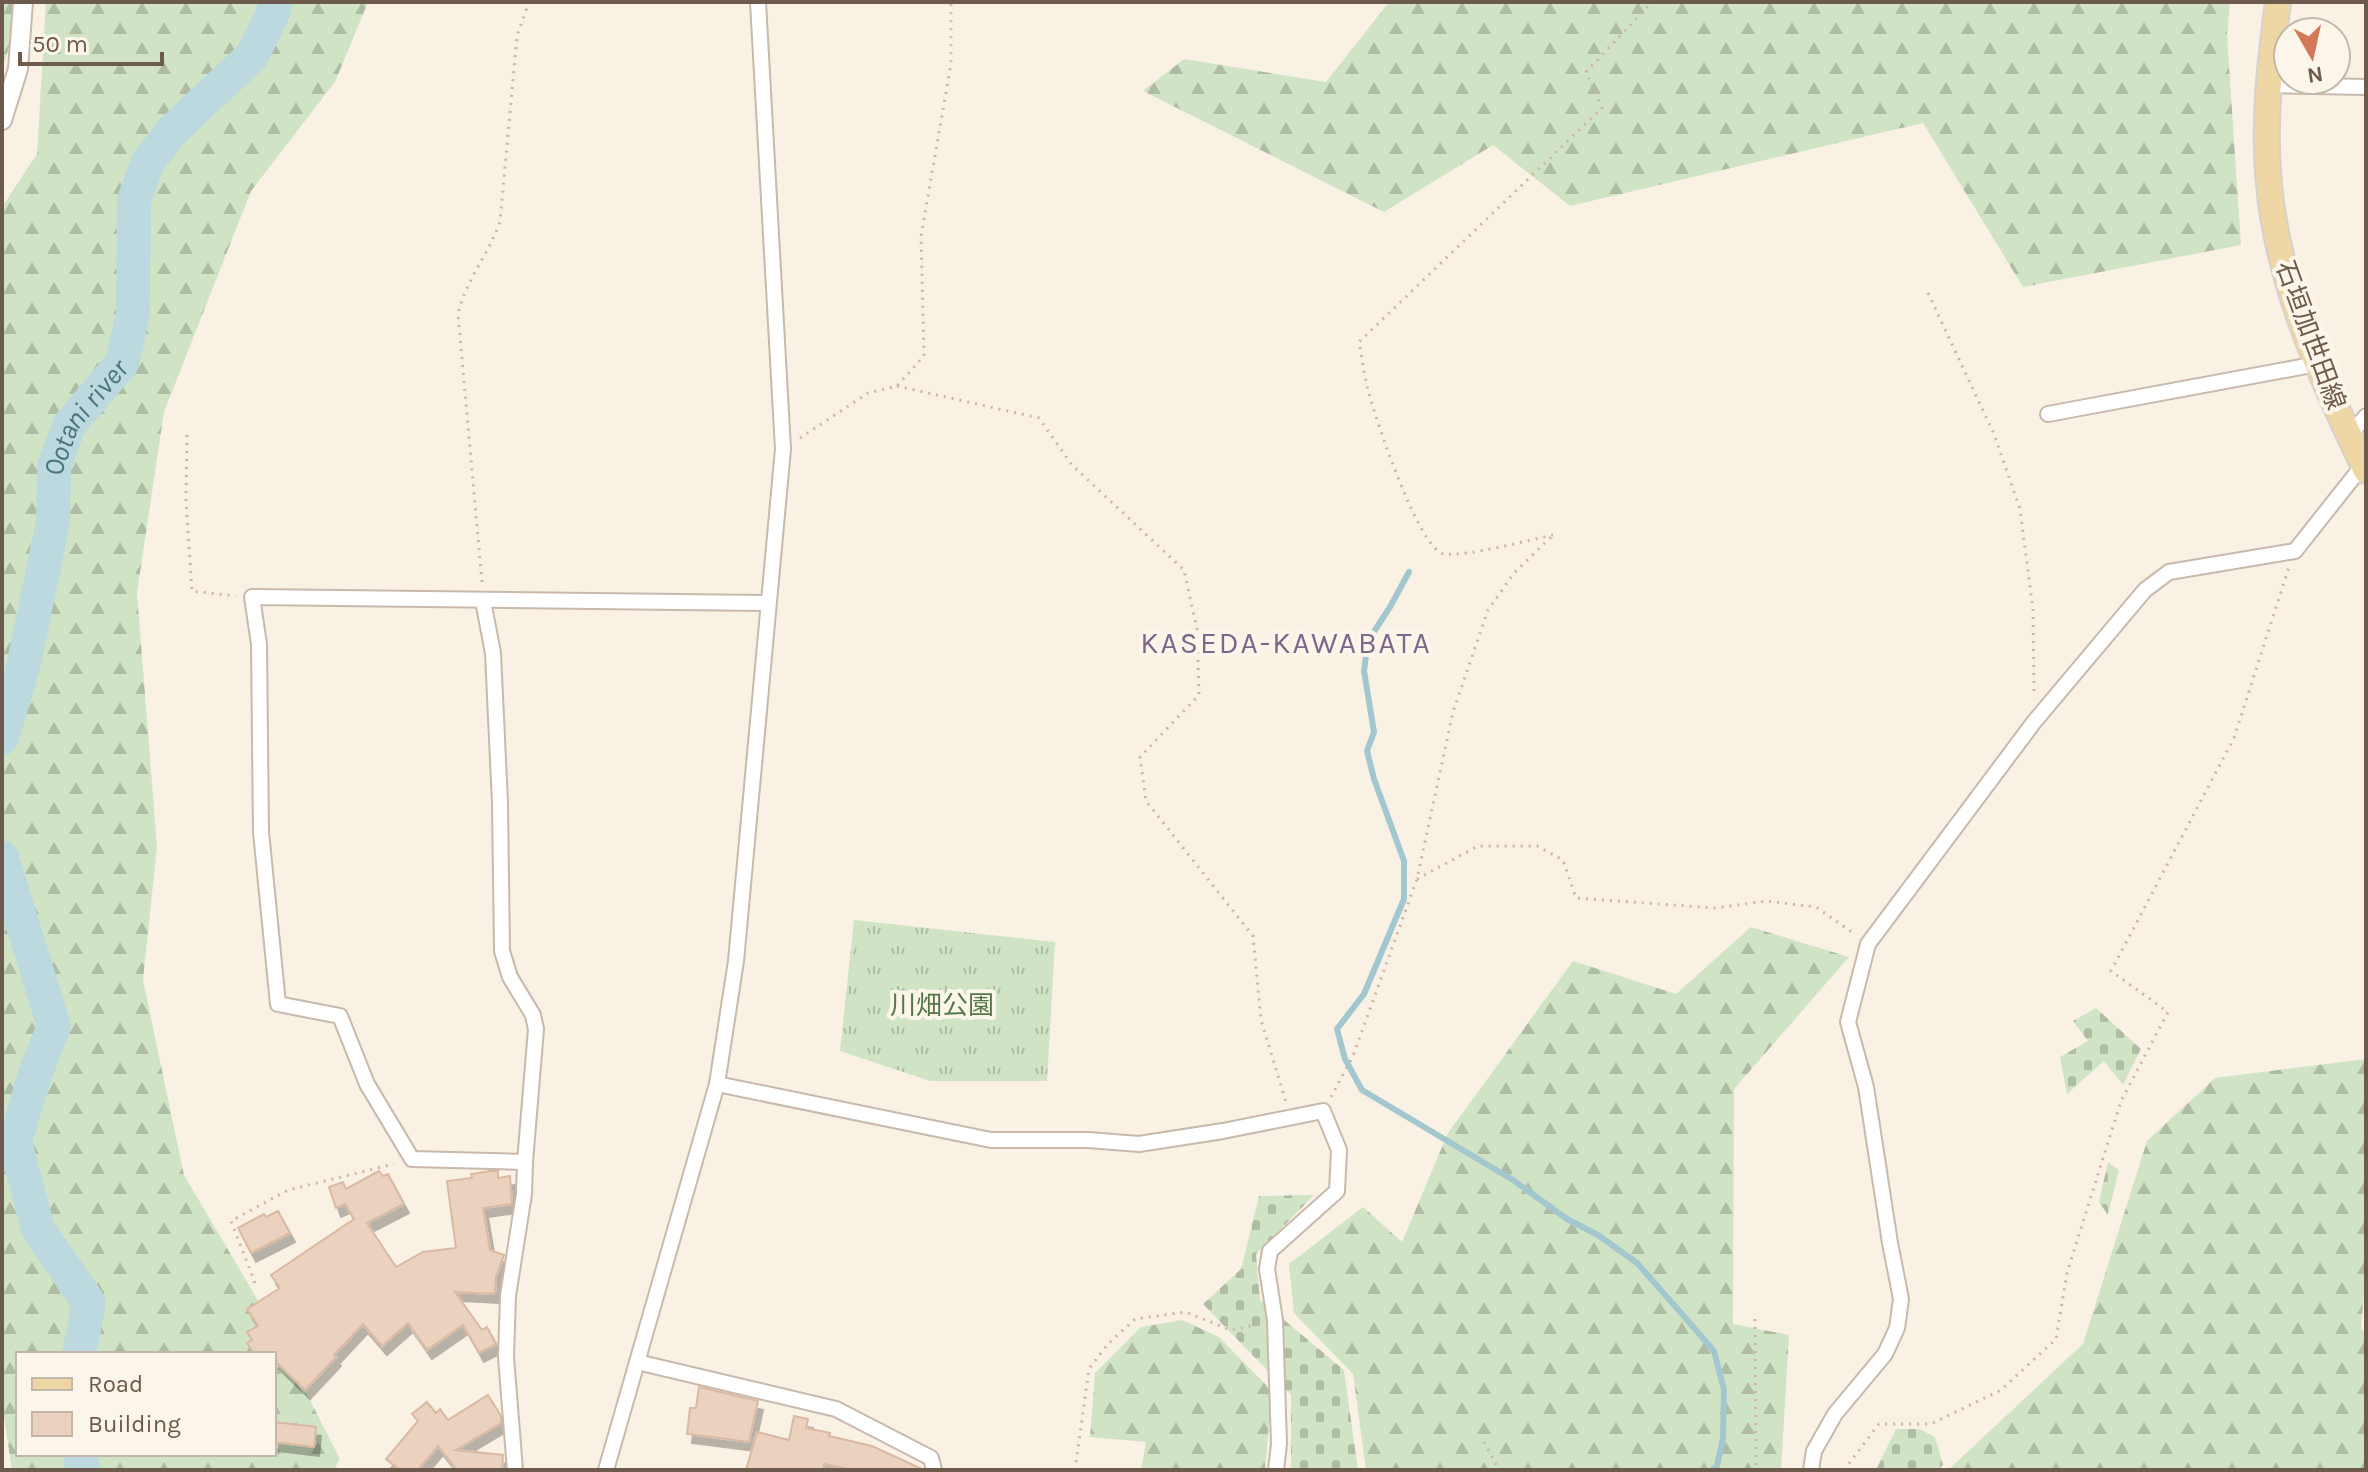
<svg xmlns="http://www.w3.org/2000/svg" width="2368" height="1472" font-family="Karla,'Noto Sans JP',sans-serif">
<defs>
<pattern id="grass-tufts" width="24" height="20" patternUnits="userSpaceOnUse" patternTransform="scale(2)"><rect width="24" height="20" fill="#d0e4c5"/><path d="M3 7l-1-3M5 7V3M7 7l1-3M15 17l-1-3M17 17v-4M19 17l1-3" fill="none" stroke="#adbca2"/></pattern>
<pattern id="forest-firs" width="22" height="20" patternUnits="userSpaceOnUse" patternTransform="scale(2)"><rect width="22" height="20" fill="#d0e4c5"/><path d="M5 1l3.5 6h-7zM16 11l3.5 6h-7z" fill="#adbca2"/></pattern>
<pattern id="cemetery-stones" width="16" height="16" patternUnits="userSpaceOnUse" patternTransform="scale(2)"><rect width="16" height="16" fill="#d0e4c5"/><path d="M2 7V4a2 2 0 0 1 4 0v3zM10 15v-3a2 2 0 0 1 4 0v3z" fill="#adbca2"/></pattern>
<filter id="shadow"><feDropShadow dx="5" dy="9" stdDeviation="0" flood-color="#0004"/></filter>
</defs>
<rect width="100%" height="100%" fill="#f9f1e4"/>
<!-- grass -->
<path fill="url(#grass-tufts)" d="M 854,920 L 1055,942 L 1047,1081 L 930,1081 L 840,1051 Z"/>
<!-- forest -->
<g fill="url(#forest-firs)" fill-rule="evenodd">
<path d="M 2,2 L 25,2 L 2,68 Z"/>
<path d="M 46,2 L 368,2 L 335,82 L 251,191 L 164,412 L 137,593 L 157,847 L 143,980 L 184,1175 L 266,1314 L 340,1459 L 334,1470 L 12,1470 L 2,1404 L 2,207 L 37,154 ZM 18,1354 L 274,1354 L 274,1454 L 18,1454 Z"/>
<path d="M 1389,2 L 2230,2 L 2227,35 L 2241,245 L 2023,287 L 1923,123 L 1570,206 L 1493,145 L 1384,212 L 1143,91 L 1184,59 L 1326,82 Z"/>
<path d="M 1751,927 L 1849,957 L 1734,1089 L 1733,1324 L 1789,1335 L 1781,1470 L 1366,1470 L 1353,1374 L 1294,1313 L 1289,1264 L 1363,1207 L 1402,1242 L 1448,1133 L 1573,961 L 1676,994 Z"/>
<path d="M 2366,1059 L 2366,1270 L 2361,1329 L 2366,1333 L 2366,1470 L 1948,1470 L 2083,1344 L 2147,1141 L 2215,1078 Z"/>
<path d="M 1182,1320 L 1219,1337 L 1272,1391 L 1265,1470 L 1141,1470 L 1146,1442 L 1090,1437 L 1095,1373 L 1141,1327 Z"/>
</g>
<!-- cemetery -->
<g fill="url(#cemetery-stones)">
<path d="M 2096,1008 L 2141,1049 L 2123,1085 L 2104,1061 L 2067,1094 L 2060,1057 L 2088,1041 L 2073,1021 Z"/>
<path d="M 2108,1162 L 2119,1170 L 2108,1215 L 2099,1202 Z"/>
<path d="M 1314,1195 L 1256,1254 L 1260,1300 L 1344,1370 L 1358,1470 L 1291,1470 L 1291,1395 L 1203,1304 L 1241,1269 L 1259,1196 Z"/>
<path d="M 1896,1429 L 1919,1429 L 1935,1437 L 1943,1465 L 1938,1470 L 1876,1470 Z"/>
</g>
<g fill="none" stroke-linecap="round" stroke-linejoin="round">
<!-- stream -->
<path stroke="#a3c7cf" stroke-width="6" d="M 1409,572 L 1390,607 L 1368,641 L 1364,671 L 1374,732 L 1367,751 L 1374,779 L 1404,861 L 1404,899 L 1364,994 L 1337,1029 L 1345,1059 L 1362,1090 L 1513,1180 L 1567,1219 L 1598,1235 L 1637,1263 L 1682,1314 L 1714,1351 L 1724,1390 L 1723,1438 L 1717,1466 L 1712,1470"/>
<!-- river -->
<g stroke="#bbd9df" stroke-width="34">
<path id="s1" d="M 2,738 L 24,663 L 53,522 L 54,467 L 69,425 L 122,363 L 133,314 L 134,200 L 148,162 L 173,130 L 252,56 L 273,13 L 275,2"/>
<path d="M 2,858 L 54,1026 L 34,1077 L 15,1142 L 38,1229 L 89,1303 L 79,1354"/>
<path d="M 80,1454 L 83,1470"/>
</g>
</g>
<!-- building -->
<g fill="#ead2bf" stroke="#dab9a2" stroke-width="2" filter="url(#shadow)">
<path d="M 379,1171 L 383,1176 L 388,1174 L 404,1204 L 367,1223 L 396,1267 L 423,1252 L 456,1248 L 447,1181 L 472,1178 L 471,1174 L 490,1171 L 498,1171 L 498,1178 L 510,1176 L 512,1204 L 483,1208 L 490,1250 L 504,1255 L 496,1277 L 495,1294 L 455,1292 L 482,1330 L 487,1327 L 496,1344 L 479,1353 L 463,1325 L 427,1350 L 408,1323 L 382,1346 L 363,1324 L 334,1355 L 336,1357 L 305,1390 L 274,1360 L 274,1354 L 254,1354 L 247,1343 L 252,1340 L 247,1332 L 258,1326 L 247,1309 L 280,1288 L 271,1275 L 354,1219 L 345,1204 L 336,1208 L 329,1187 L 343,1182 L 346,1189 Z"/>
<path d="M 278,1211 L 290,1233 L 251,1253 L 238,1228 L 264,1214 L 266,1217 Z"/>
<path d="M 699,1387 L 758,1401 L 749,1442 L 687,1434 L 690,1408 L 696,1408 Z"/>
<path d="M 488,1395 L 501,1416 L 501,1423 L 456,1450 L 503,1455 L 502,1470 L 457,1470 L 438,1446 L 418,1470 L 400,1470 L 386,1459 L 418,1421 L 412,1414 L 427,1402 L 436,1413 L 440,1409 L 448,1420 Z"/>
<path d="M 794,1416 L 808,1419 L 806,1428 L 830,1433 L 829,1436 L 872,1446 L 924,1470 L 852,1470 L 824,1464 L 823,1470 L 746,1470 L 757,1432 L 789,1440 Z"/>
<path d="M 274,1422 L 316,1427 L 314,1447 L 274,1442 Z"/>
</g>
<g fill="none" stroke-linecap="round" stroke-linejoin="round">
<!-- minor casing -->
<g stroke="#c8b9ac" stroke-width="18">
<g id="minor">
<path d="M 2267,85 L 2366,87"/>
<path d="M 2048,414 L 2317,364"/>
<path d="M 2349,436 L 2366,416"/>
<path d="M 483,601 L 493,653 L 500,803 L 502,951 L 510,977 L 533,1015 L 536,1029 L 525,1162 L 524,1194 L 508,1296 L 506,1357 L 515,1470"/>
<path d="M 717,1084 L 991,1140 L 1088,1140 L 1139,1144 L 1223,1131 L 1323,1111 L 1339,1150 L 1337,1191 L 1270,1251 L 1267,1269 L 1275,1320 L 1279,1444 L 1276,1470"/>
<path d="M 525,1162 L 412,1159 L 367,1084 L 340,1016 L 278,1004 L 261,832 L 259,644 L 252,597 L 767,603"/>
<path d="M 637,1362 L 836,1409 L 931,1458 L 934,1470"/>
<path d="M 606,1470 L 717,1084 L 736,961 L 783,449 L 758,2"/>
<path d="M 1811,1470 L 1814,1451 L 1835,1414 L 1885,1354 L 1897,1328 L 1901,1299 L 1890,1243 L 1866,1087 L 1848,1022 L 1868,944 L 2034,722 L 2145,590 L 2169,572 L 2295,551 L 2363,465"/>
</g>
</g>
<!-- tertiary casing -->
<g stroke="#c8b9ac" stroke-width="22">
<path id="tertiary" d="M 2,120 L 18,69 L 23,2"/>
</g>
<!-- primary casing -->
<g stroke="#d6d1cd" stroke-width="28">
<path id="primary" d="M 2278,2 C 2270,63 2263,123 2269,184 C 2278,287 2323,380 2366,471"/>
</g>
<!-- path -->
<g stroke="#ceb5a3" stroke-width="3" stroke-dasharray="2 6" stroke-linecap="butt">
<path d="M 1928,293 L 1994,434 L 2020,509 L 2033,610 L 2034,694"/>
<path d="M 897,386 L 1039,418 L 1072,465 L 1184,570 L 1197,629 L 1199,695 L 1140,757 L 1146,801 L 1253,936 L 1261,1020 L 1286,1102"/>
<path d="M 187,435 L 186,500 L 192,591 L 236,596"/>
<path d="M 800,438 L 868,393 L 897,386 L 924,356 L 921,236 L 951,64 L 951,2"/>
<path d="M 1553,535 C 1528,540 1467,557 1444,554 C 1419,550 1375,417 1368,390 C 1364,374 1362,358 1359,342 L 1602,108 L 1586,72 L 1652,2"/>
<path d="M 482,582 L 458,314 C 466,280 488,255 500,222 L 517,36 L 529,2"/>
<path d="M 1417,879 L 1478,846 L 1537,846 L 1563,860 L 1576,898 L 1715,908 L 1767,901 L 1816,907 L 1856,935"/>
<path d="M 1331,1097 L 1353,1056 L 1417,879 L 1453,712 L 1488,610 L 1514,573 L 1552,536"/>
<path d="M 255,1283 L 231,1221 L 288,1190 L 394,1164"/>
<path d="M 1755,1319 L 1756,1470"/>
<path d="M 1484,1442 L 1499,1470"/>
<path d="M 1075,1470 L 1089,1369 L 1107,1345 L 1135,1319 L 1185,1312 L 1231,1330 L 1260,1324"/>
<path d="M 1844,1470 L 1879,1424 L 1931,1424 L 2001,1390 L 2056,1339 L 2067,1273 L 2121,1101 L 2168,1012 L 2111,971 L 2234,738 L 2289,567"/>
</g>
<!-- minor -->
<use href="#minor" stroke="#fff" stroke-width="14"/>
<!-- tertiary -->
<use href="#tertiary" stroke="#fff" stroke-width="18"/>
<!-- primary -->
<use href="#primary" stroke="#efd6a5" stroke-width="24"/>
</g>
<g text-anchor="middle" stroke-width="8" stroke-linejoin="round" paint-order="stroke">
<!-- street labels -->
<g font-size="26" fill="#6d5a4d" stroke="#fcf5e9">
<text transform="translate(2311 335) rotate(70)" y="9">石垣加世田線</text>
</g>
<!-- park labels -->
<g font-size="26" fill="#55774a" stroke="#fcf5e9">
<text x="942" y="1014">川畑公園</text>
</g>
<!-- water labels -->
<g font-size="28" font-style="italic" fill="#4a747e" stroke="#fcf5e9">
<text dy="10" stroke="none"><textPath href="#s1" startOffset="336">Ootani river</textPath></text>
</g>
<!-- quarter labels -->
<g font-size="30" letter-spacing="2" fill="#7e668a" stroke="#fcf5e9">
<text x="1286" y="653">KASEDA-KAWABATA</text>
</g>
</g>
<!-- border -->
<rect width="2368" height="1472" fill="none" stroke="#6d5a4d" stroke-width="8"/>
<!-- legend -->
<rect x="16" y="1352" width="260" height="104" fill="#fcf5e9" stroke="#c3b7ab" stroke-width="2"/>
<rect x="32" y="1378" width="40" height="12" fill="#efd6a5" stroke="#c3b7ab" stroke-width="2"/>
<text x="88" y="1392" font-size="24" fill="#6d5a4d">Road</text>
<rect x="32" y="1412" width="40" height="24" fill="#ead2bf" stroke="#c3b7ab" stroke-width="2"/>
<text x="88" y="1432" font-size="24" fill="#6d5a4d">Building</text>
<!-- north arrow -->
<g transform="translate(2312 56) rotate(171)"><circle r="38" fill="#fcf5e9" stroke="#c3b7ab" stroke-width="2"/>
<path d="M0-6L14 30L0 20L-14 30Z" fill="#d37859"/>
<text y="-12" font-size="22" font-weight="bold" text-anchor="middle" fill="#6d5a4d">N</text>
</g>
<!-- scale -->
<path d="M20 52v12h142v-12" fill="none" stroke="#6d5a4d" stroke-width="4"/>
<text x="32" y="52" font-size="24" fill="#6d5a4d" stroke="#fcf5e9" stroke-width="6" paint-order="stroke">50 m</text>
</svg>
